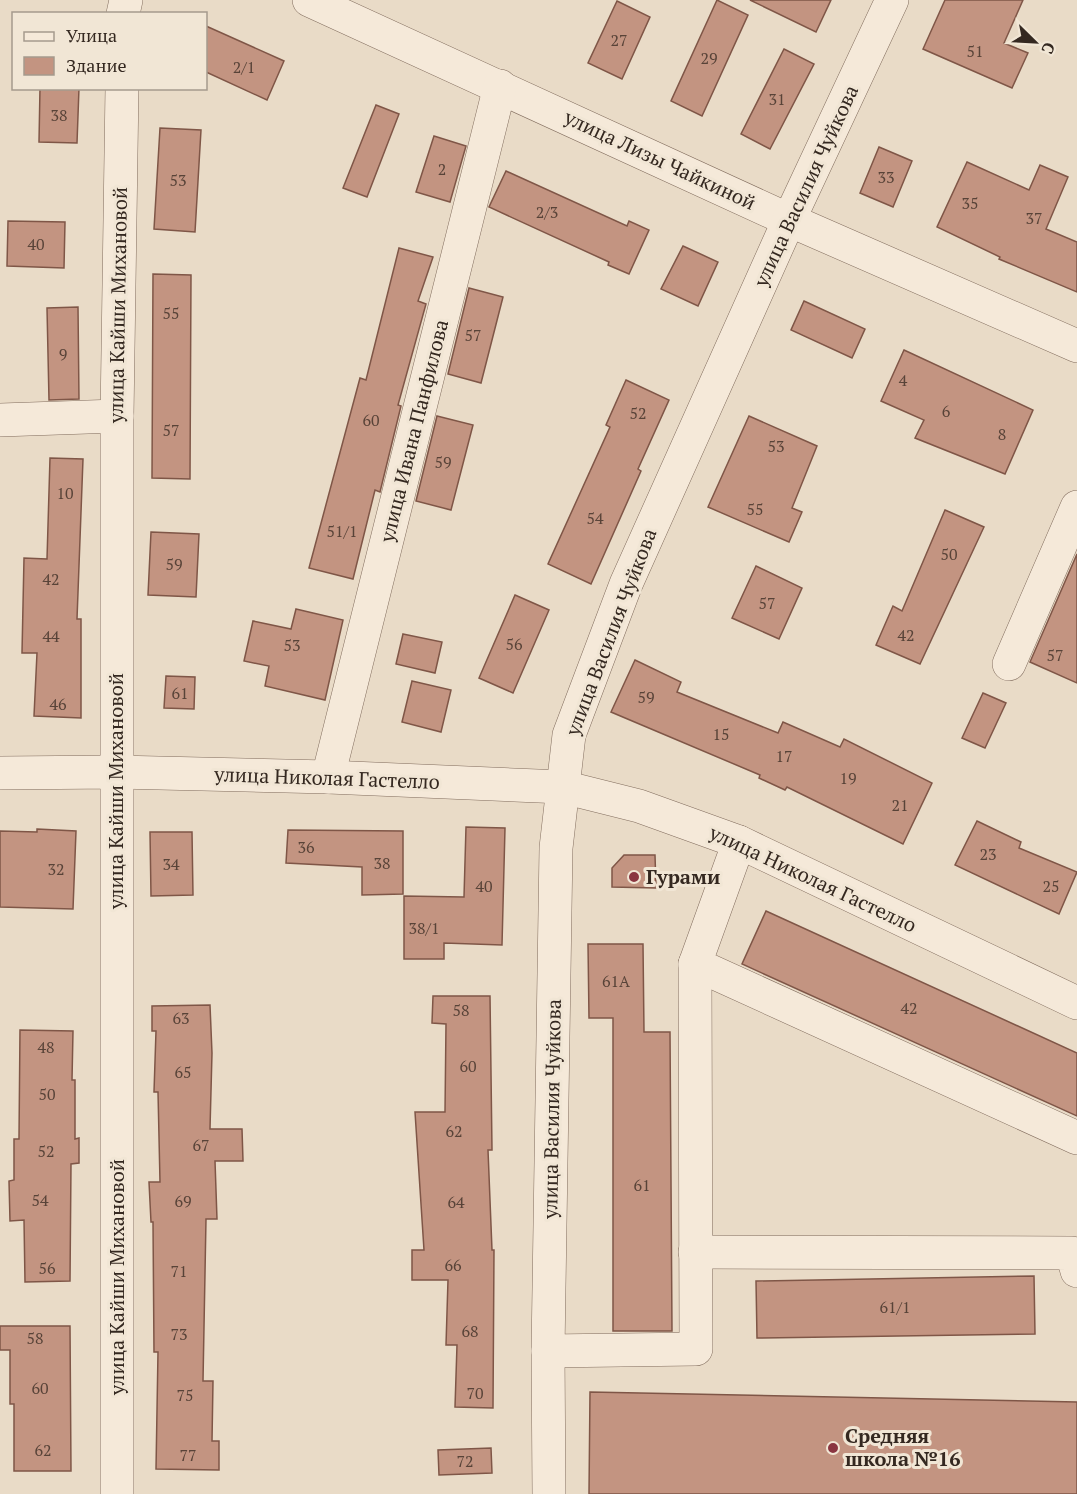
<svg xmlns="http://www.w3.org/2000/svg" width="1077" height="1494" font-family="'PT Serif',serif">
<rect width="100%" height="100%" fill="#e9dbc7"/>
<!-- building -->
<g fill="#c39481" stroke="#7f5647" stroke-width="1.5">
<path d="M 717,0 L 748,15 L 702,116 L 671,101 Z"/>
<path d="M 750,0 L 831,0 L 816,32 Z"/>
<path d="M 945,0 L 1023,0 L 1004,43 L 1028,53 L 1012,88 L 923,49 Z"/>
<path d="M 617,1 L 650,17 L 622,79 L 588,63 Z"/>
<path d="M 206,26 L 284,61 L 267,100 L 206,72 Z"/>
<path d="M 784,49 L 814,64 L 770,149 L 741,134 Z"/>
<path d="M 40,88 L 79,88 L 77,143 L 39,142 Z"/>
<path d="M 376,105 L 399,114 L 367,197 L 343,188 Z"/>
<path d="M 160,128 L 201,130 L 195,232 L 154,229 Z"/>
<path d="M 434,136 L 466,146 L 450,202 L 416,192 Z"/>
<path d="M 879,147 L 912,161 L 893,207 L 860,193 Z"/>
<path d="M 967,162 L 1029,190 L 1040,165 L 1068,177 L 1046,229 L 1077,242 L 1077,292 L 999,259 L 1000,257 L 937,227 Z"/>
<path d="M 506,171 L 627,226 L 629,221 L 649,230 L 629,274 L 608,265 L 609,262 L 489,207 Z"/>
<path d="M 8,221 L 65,222 L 64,268 L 7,266 Z"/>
<path d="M 683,246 L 718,262 L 698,306 L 661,289 Z"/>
<path d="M 399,248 L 433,257 L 418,301 L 426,304 L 398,405 L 401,406 L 380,492 L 375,490 L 353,579 L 309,568 L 360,378 L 366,380 Z"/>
<path d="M 153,274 L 191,275 L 190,479 L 152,478 Z"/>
<path d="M 469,288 L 503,297 L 481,383 L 448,374 Z"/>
<path d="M 804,301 L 865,329 L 852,358 L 791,330 Z"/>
<path d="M 78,307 L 79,399 L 49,400 L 47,308 Z"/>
<path d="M 904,350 L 1033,410 L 1005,474 L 915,438 L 924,420 L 881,401 Z"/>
<path d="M 626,380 L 669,400 L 638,469 L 641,471 L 591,584 L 548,564 L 610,427 L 606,425 Z"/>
<path d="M 437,416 L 473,425 L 451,510 L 416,501 Z"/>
<path d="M 749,416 L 817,446 L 792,508 L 802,512 L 789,542 L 708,507 Z"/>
<path d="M 50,458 L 83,459 L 77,619 L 81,619 L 81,718 L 34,716 L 37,653 L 22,653 L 24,558 L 47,559 Z"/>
<path d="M 945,510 L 984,527 L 920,664 L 876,645 L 893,606 L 902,611 Z"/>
<path d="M 151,532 L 199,534 L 196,597 L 148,595 Z"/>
<path d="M 1077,554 L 1077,683 L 1030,662 Z"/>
<path d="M 756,566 L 802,588 L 779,639 L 732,618 Z"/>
<path d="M 515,595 L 549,610 L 513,693 L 479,678 Z"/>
<path d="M 296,609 L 343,620 L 325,700 L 265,686 L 269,666 L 244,661 L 253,621 L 291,629 Z"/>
<path d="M 403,634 L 442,642 L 435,673 L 396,664 Z"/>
<path d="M 635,660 L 681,682 L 677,692 L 778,733 L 783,722 L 840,747 L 844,739 L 932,783 L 903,844 L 787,787 L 785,790 L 759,778 L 760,775 L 611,712 Z"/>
<path d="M 166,676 L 195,677 L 194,709 L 164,708 Z"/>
<path d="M 412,681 L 451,690 L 441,732 L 402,722 Z"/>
<path d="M 983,693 L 1006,703 L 985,748 L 962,738 Z"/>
<path d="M 977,821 L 1021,842 L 1019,848 L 1077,872 L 1059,914 L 955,865 Z"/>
<path d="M 466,827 L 505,828 L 502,945 L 444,943 L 444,959 L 404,959 L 404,896 L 464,897 Z"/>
<path d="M 37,829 L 76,831 L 73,909 L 0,907 L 0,831 L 37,832 Z"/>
<path d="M 288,830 L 403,831 L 403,894 L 362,895 L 362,867 L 286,863 Z"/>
<path d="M 150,832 L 192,832 L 193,895 L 151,896 Z"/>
<path d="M 624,855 L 655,855 L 656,888 L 612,887 L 612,868 Z"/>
<path d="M 766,911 L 1077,1053 L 1077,1116 L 742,964 Z"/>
<path d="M 588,944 L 643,944 L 644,1032 L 670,1032 L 672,1331 L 613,1331 L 613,1018 L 589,1018 Z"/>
<path d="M 433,996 L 490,996 L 492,1150 L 488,1150 L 492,1250 L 494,1250 L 493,1408 L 455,1407 L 457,1345 L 446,1345 L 448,1280 L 412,1280 L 412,1250 L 424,1250 L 415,1112 L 445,1112 L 446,1024 L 432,1023 Z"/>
<path d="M 210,1005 L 212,1053 L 210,1129 L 242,1129 L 243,1161 L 215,1161 L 217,1219 L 206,1219 L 203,1381 L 213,1381 L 212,1441 L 219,1441 L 219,1470 L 156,1469 L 158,1352 L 154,1352 L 153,1222 L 151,1222 L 149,1182 L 160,1182 L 158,1092 L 154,1092 L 156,1031 L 152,1031 L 152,1006 Z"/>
<path d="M 20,1030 L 73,1031 L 72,1080 L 75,1080 L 75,1139 L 79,1138 L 79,1163 L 71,1164 L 70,1281 L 25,1282 L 24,1220 L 10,1221 L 9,1181 L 14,1180 L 14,1139 L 19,1139 Z"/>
<path d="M 1034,1276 L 1035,1334 L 757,1338 L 756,1281 Z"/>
<path d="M 0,1326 L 70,1326 L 71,1471 L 14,1471 L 14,1404 L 10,1404 L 10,1350 L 0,1350 Z"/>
<path d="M 590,1392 L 1077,1402 L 1077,1494 L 589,1494 Z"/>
<path d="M 491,1448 L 492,1473 L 439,1475 L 438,1450 Z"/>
</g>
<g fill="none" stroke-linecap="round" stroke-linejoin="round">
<!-- minor casing -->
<g stroke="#826d5e" stroke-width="34">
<g id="minor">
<path d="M 309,0 L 789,220 L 1077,346"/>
<path d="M 123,14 L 126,0"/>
<path d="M 0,420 L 117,416"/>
<path d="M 1009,664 L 1077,507"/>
<path d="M 0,773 L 116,772 L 328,777 L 563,787 L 639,806 L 739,842 L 1077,1003"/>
<path d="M 328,777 L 500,86"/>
<path d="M 739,842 L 695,964 L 1077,1138"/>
<path d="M 695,1252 L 1072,1253 L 1077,1271"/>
<path d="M 548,1351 L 696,1349 L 695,964"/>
<path d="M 117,1494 L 117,416 L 122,88"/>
<path d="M 549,1494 L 548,1351 L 556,848 L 569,735 L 626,584 L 789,220 L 892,0"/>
</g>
</g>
<!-- minor -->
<use href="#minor" stroke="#f5e9d9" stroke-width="33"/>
</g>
<!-- markers -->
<g fill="#8a3540" stroke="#f1e6d5" stroke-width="2">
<circle cx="634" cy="877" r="6"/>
<circle cx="833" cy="1448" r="6"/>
</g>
<g text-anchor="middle" stroke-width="6" stroke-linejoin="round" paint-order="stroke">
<!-- number labels -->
<g font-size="16" fill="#584338">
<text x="619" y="46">27</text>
<text x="975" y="57">51</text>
<text x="709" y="64">29</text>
<text x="244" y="73">2/1</text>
<text x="777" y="105">31</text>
<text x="59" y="121">38</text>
<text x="442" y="175">2</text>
<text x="886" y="183">33</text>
<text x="178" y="186">53</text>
<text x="970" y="209">35</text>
<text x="547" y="218">2/3</text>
<text x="1034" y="224">37</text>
<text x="36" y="250">40</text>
<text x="171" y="319">55</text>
<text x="473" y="341">57</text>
<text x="63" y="360">9</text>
<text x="903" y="386">4</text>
<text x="946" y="417">6</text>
<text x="638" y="419">52</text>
<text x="371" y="426">60</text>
<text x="171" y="436">57</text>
<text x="1002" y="440">8</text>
<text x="776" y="452">53</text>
<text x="443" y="468">59</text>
<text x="65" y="499">10</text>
<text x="755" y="515">55</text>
<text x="595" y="524">54</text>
<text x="342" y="537">51/1</text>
<text x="949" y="560">50</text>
<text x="174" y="570">59</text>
<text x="51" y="585">42</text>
<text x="767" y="609">57</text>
<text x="906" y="641">42</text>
<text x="51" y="642">44</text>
<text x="514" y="650">56</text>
<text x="292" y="651">53</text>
<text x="1055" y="661">57</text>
<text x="180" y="699">61</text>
<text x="646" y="703">59</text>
<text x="58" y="710">46</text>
<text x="721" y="740">15</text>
<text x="784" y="762">17</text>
<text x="848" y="784">19</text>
<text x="900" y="811">21</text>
<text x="306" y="853">36</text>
<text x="988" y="860">23</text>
<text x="382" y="869">38</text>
<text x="171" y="870">34</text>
<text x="56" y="875">32</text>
<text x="484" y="892">40</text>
<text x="1051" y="892">25</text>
<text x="424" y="934">38/1</text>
<text x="616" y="987">61А</text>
<text x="909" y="1014">42</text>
<text x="461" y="1016">58</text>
<text x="181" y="1024">63</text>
<text x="46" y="1053">48</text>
<text x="468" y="1072">60</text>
<text x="183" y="1078">65</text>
<text x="47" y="1100">50</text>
<text x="454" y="1137">62</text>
<text x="201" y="1151">67</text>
<text x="46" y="1157">52</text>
<text x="642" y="1191">61</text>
<text x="40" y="1206">54</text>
<text x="183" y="1207">69</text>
<text x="456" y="1208">64</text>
<text x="453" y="1271">66</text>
<text x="47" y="1274">56</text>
<text x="179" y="1277">71</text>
<text x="895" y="1313">61/1</text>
<text x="470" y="1337">68</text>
<text x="179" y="1340">73</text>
<text x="35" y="1344">58</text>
<text x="40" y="1394">60</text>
<text x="475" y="1399">70</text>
<text x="185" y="1401">75</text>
<text x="43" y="1456">62</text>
<text x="188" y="1461">77</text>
<text x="465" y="1467">72</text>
</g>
<!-- street labels -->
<g font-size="20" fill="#342820" stroke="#f1e6d5">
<text transform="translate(660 160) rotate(25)" y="7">улица Лизы Чайкиной</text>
<text transform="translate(806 186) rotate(-65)" y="7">улица Василия Чуйкова</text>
<text transform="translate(118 305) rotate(-89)" y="7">улица Кайши Михановой</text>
<text transform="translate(414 431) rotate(-76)" y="7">улица Ивана Панфилова</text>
<text transform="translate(611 632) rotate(-69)" y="7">улица Василия Чуйкова</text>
<text transform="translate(327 778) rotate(2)" y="7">улица Николая Гастелло</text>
<text transform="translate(116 791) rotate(-90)" y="7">улица Кайши Михановой</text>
<text transform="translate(813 879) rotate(25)" y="7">улица Николая Гастелло</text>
<text transform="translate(552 1109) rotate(-89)" y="7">улица Василия Чуйкова</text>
<text transform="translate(117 1277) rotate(-90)" y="7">улица Кайши Михановой</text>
</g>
<!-- poi labels -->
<g font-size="20" font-weight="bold" fill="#342820" stroke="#f1e6d5" text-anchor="start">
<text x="646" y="884">Гурами</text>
<text x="845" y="1443">Средняя<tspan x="845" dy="23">школа №16</tspan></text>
</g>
</g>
<!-- legend -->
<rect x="12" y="12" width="195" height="78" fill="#f1e6d5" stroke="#a59a8d" stroke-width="1.5"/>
<rect x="24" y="32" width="30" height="9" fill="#f5e9d9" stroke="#a59a8d" stroke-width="1.5"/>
<text x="66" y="42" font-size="18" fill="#342820">Улица</text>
<rect x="24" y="57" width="30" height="18" fill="#c39481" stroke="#a59a8d" stroke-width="1.5"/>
<text x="66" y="72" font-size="18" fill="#342820">Здание</text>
<!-- north arrow -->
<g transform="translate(1035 42) rotate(114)" stroke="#f1e6d5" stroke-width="4.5" paint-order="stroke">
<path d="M0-4.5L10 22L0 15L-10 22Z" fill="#342820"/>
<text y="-9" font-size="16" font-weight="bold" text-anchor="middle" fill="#342820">С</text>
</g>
</svg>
